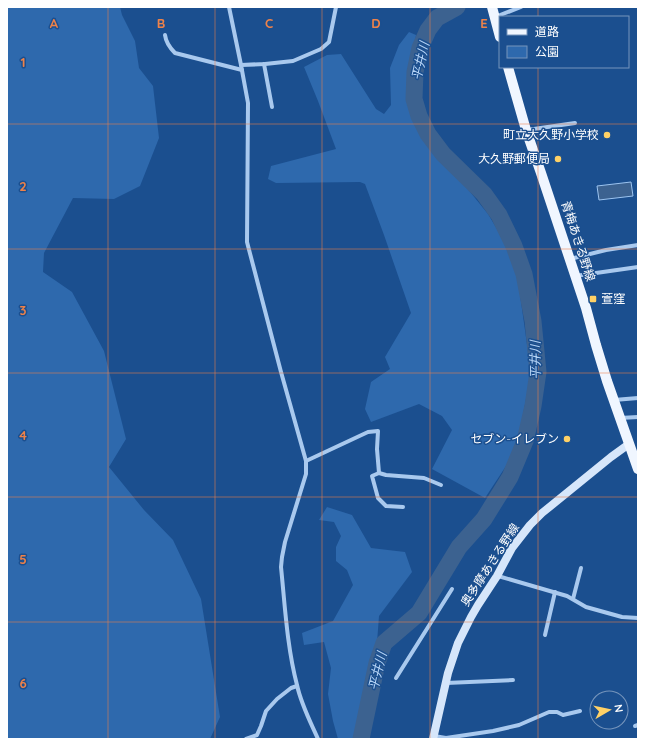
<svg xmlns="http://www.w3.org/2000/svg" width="645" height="746" font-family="Quicksand,'Noto Sans JP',sans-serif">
<rect width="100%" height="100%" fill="#1b4f8f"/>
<!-- green -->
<g fill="#2e69ad">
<path d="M 7,7 L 120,7 L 122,15 L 135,41 L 139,68 L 153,86 L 159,138 L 140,186 L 114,199 L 73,198 L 44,253 L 43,272 L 72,292 L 104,351 L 126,439 L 109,467 L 144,510 L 173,540 L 201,599 L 220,717 L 210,739 L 7,739 Z"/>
<path d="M 409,32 L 416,35 L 409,92 L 433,146 L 488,214 L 515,259 L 531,373 L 516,451 L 485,498 L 432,469 L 452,430 L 442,416 L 419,404 L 371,422 L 365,409 L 371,382 L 390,369 L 385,357 L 411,313 L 384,235 L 365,184 L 360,182 L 276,183 L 268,179 L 271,166 L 336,149 L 318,101 L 304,67 L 327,55 L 341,54 L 376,109 L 384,114 L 391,105 L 390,68 L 399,45 Z"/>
<path d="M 327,507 L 352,515 L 371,548 L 405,552 L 412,572 L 379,616 L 376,656 L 355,739 L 338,739 L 333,721 L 328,694 L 331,668 L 324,642 L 304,645 L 302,633 L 333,621 L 353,585 L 347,570 L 336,561 L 336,547 L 341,536 L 334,522 L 319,520 Z"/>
</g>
<!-- water -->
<path fill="#3c6290" stroke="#9cc4f0" d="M 631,182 L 633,196 L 599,200 L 597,186 Z"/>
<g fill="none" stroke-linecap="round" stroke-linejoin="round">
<!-- river -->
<path stroke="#3c6290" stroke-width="17" d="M 361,739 L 377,663 L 384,643 L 419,613 L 459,547 L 484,519 L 510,477 L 525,441 L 533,406 L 538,372 L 533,321 L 524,274 L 514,246 L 499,215 L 484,194 L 443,154 L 428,134 L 419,116 L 414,99 L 415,72 L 420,48 L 428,30 L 437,18 L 457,7"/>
<!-- minor -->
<g stroke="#a9c9ee" stroke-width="4">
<path d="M 229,7 L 241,65 L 248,103 L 247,242 L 281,372 L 306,461 L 306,474 L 285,542 L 282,557 L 281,567 C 285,606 287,647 297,685 C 301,704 310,721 318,739"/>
<path d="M 495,17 L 521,7"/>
<path d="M 165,35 C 166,43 170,48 175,53 L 242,70"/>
<path d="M 264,64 L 272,107"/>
<path d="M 241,65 L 265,64 L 293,61 L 321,49 L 329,42 L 336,7"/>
<path d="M 527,130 L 575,123"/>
<path d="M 570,259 L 606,250 L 638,245"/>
<path d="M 575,276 L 638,267"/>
<path d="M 614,400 L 638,398"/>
<path d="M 620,418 L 638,417"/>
<path d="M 306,461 L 368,432 L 378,431 L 377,449 L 379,473"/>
<path d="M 403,507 L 386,506 L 378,498 L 372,476 L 379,473 L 386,475 L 424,478 L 441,485"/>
<path d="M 498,576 L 567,596 L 586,607 L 622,617 L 638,618"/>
<path d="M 573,599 L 581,568"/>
<path d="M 545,635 L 555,592"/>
<path d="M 396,678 L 452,589"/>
<path d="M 446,683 L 513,680"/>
<path d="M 635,726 L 638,725"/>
<path d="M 434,736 L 446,738 L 493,731 L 519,725 L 549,712 L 557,712 L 563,715 L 580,711"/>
<path d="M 246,739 L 257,735 L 261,726 L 266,711 L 277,699 L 291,688 L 297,686"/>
</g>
<!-- secondary -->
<path stroke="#d6e6fa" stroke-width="8" d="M 433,739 L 448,673 L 458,643 L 471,617 L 478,605 L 497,576 L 512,548 L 530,525 L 542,513 L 611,457 L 629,444"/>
<!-- primary -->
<g stroke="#f0f6ff" stroke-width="10">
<path d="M 492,7 L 500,37"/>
<path d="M 508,67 L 526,130 L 541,173 L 586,308 L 596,345 L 607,381 L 638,469"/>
</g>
</g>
<!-- grid -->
<path fill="none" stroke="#ee8249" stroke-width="1" stroke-opacity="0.55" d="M 108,7 L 108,739M 215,7 L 215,739M 322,7 L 322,739M 430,7 L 430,739M 538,7 L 538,17M 538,67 L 538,739M 7,124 L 638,124M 7,249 L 638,249M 7,373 L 638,373M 7,497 L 638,497M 7,622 L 638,622"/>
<!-- markers -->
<g fill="#ffd166" stroke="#1b4f8f" stroke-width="1.5">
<circle cx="607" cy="135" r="4"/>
<circle cx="558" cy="159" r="4"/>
<rect x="589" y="295" width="8" height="8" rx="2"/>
<circle cx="567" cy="439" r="4"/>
</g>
<g text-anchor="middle" stroke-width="3" stroke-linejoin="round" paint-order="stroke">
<!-- poi labels -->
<g font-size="12" fill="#fff" stroke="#1b4f8f" text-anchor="end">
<text x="599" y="139">町立大久野小学校</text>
<text x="550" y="163">大久野郵便局</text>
<text x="601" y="303" text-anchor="start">萱窪</text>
<text x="559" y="443">セブン-イレブン</text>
</g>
<!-- street labels -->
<g font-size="12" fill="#fff" stroke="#1b4f8f">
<text transform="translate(578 241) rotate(72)" y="4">青梅あきる野線</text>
<text transform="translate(490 565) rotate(-57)" y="4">奥多摩あきる野線</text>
</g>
<!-- water labels -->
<g font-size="13" font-style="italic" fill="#b5d3f5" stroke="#1b4f8f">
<text transform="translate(420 61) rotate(-77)" y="5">平井川</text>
<text transform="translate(535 360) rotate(-91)" y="5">平井川</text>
<text transform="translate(377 671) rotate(-76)" y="5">平井川</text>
</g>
</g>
<g font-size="13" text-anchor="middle" font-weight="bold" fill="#ee8249" stroke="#1b4f8f" stroke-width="3" stroke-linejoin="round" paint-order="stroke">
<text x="54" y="28">A</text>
<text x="161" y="28">B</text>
<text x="269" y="28">C</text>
<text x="376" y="28">D</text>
<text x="484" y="28">E</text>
<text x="23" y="67">1</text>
<text x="23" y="191">2</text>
<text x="23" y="315">3</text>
<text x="23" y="440">4</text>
<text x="23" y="564">5</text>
<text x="23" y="688">6</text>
</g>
<!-- border -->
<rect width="645" height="746" fill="none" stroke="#ffffff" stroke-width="16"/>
<!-- legend -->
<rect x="499" y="16" width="130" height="52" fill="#1b4f8f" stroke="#7695bc"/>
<rect x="507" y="29" width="20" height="6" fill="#f0f6ff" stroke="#7695bc"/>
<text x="535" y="36" font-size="12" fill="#ffffff">道路</text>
<rect x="507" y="46" width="20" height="12" fill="#2e69ad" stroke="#7695bc"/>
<text x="535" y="56" font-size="12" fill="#ffffff">公園</text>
<!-- north arrow -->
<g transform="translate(609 710) rotate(81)"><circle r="19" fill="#1b4f8f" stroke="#7695bc"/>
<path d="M0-3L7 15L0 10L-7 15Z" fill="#ffd166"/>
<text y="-6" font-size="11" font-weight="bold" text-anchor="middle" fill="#ffffff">N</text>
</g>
</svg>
